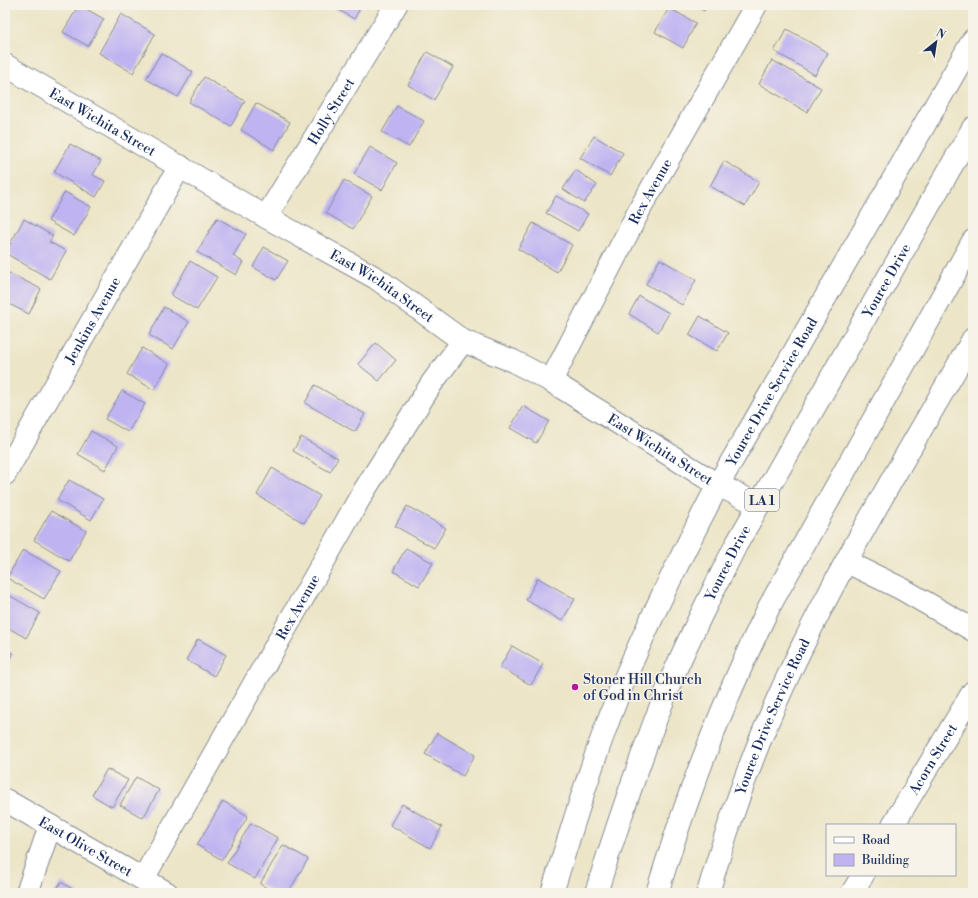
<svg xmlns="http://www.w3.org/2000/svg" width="978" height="898" font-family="'Libre Bodoni',serif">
<rect width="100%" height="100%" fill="#f7f3e8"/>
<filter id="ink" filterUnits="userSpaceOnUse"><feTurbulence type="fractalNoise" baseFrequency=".025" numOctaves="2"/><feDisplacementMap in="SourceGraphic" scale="8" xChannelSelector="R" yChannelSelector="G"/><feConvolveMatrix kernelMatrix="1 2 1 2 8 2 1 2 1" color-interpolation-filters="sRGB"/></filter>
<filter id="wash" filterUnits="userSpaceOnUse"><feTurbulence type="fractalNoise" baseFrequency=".012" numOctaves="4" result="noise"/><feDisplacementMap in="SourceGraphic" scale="16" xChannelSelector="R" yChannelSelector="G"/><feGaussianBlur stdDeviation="0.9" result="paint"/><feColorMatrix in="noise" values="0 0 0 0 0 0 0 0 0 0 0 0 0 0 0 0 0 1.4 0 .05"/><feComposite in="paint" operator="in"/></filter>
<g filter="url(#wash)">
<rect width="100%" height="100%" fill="#ece5c7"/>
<g id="blocks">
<!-- building -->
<g fill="#bfb3f2">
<path d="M 79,5 L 104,19 L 88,46 L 63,32 Z"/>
<path d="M 330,5 L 362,5 L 354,19 Z"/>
<path d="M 694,5 L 708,5 L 704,11 Z"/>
<path d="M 669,8 L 696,23 L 683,48 L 655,32 Z"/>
<path d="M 121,14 L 155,34 L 133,73 L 99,53 Z"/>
<path d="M 787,29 L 828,53 L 815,75 L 774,51 Z"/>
<path d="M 427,52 L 453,67 L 434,100 L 408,85 Z"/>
<path d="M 161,53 L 193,72 L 178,97 L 146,79 Z"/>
<path d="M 772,60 L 821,88 L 807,112 L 759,84 Z"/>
<path d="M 204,77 L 245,101 L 231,126 L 189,102 Z"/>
<path d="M 256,103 L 290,122 L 274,150 L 241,130 Z"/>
<path d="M 397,106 L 424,121 L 409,147 L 382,132 Z"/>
<path d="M 594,136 L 623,153 L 610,176 L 580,158 Z"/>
<path d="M 70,144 L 101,161 L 93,175 L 105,181 L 96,197 L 54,172 Z"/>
<path d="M 370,147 L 397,163 L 382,190 L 354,174 Z"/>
<path d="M 724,161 L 759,182 L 745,206 L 710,186 Z"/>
<path d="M 576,170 L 597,185 L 584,203 L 563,189 Z"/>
<path d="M 344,180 L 372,196 L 353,229 L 326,213 Z"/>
<path d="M 65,192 L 91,207 L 74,236 L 48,221 Z"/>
<path d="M 556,196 L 588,214 L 578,231 L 546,213 Z"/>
<path d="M 217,218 L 246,234 L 233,256 L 243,262 L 236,275 L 197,252 Z"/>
<path d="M 24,219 L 53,236 L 49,242 L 66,251 L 50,279 L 5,253 Z"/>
<path d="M 533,223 L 572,245 L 557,272 L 518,249 Z"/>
<path d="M 264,247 L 288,261 L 276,280 L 253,267 Z"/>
<path d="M 660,259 L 696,280 L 682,305 L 646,284 Z"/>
<path d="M 190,261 L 217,277 L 197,310 L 171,295 Z"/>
<path d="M 5,271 L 41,289 L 29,314 L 5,302 Z"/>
<path d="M 639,296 L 669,313 L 658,332 L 629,314 Z"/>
<path d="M 164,307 L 189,322 L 173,349 L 149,335 Z"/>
<path d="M 700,316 L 728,333 L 717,351 L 689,335 Z"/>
<path d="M 376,343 L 396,360 L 379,381 L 358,364 Z"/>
<path d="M 142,348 L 169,364 L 154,390 L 127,374 Z"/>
<path d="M 315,385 L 365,414 L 355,432 L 305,403 Z"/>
<path d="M 122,391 L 145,404 L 128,432 L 105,419 Z"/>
<path d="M 523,406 L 549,421 L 536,443 L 510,428 Z"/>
<path d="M 91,431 L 118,446 L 105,470 L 78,454 Z"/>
<path d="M 301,437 L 338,458 L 330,472 L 293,451 Z"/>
<path d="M 272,468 L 320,496 L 304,523 L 257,495 Z"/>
<path d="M 69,480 L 103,499 L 91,520 L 57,500 Z"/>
<path d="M 407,506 L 446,528 L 434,548 L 395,526 Z"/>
<path d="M 51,511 L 86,531 L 69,561 L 34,540 Z"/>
<path d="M 406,548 L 433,563 L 419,586 L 393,571 Z"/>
<path d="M 23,550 L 61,571 L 44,599 L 7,578 Z"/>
<path d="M 538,578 L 575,599 L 562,621 L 526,600 Z"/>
<path d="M 7,594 L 40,613 L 26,638 L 5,626 L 5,597 Z"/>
<path d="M 198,639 L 226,655 L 214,676 L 186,660 Z"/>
<path d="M 512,646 L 543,664 L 531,685 L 500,667 Z"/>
<path d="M 5,649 L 13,654 L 5,668 Z"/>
<path d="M 437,733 L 475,755 L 463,776 L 425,754 Z"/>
<path d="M 107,769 L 128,780 L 112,807 L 92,795 Z"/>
<path d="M 136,777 L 159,790 L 143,818 L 120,805 Z"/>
<path d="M 223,801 L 248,816 L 222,860 L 197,845 Z"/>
<path d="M 402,804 L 442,827 L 430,848 L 390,825 Z"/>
<path d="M 251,823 L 278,838 L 255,879 L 227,863 Z"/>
<path d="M 283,845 L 308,859 L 288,893 L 275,893 L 260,884 Z"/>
<path d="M 61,882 L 79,893 L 54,893 Z"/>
</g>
</g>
</g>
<g filter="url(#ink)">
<use href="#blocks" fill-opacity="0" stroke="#848a92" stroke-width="1"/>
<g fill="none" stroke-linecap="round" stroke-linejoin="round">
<!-- minor casing -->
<g stroke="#848a92" stroke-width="24">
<g id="minor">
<path id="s1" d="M 5,65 L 266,217 L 376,278 L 463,341 L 513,361 L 551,381 L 718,485 L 759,505"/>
<path id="s2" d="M 266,217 L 396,5"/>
<path id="s3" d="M 551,381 L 641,207 L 756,5"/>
<path id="s4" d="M 5,474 L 180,166"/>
<path d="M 847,562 L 902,589 L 973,630"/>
<path id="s5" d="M 5,800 L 167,893"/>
<path id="s6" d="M 893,825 L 973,692"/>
<path id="s7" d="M 143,879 L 362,494 L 432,383 L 463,341"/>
<path d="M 27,893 L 50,826"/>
<path id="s8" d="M 552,893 C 574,821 596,748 625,678 C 653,612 685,548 718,485 L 973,40"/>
<path id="s9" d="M 708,893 C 725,835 744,777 768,721 C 824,589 902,464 973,339"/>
<path d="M 852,893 L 863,875"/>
</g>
</g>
<!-- major casing -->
<g stroke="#848a92" stroke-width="24">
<g id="major">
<path id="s10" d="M 596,893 C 619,820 643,749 672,678 C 691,633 714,589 736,545 L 973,128"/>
<path d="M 657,893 C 687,795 724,699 769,607 L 973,241"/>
</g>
</g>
<!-- minor -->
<use href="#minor" stroke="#fff" stroke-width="22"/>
<!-- major -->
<use href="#major" stroke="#fff" stroke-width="22"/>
</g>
</g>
<!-- markers -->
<circle fill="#b5179e" stroke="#f7f3e8" stroke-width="1.5" cx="575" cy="687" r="4"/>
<g text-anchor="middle" stroke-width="3" stroke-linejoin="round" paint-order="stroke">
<!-- shield labels -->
<rect fill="#f7f3e8" stroke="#5d6a87" stroke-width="1" x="745" y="489" width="34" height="22" rx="3"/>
<g font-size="13" font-weight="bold" fill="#1b2f5e">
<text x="762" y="505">LA 1</text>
</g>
<!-- street labels -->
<g font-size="14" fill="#1b2f5e" stroke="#f7f3e8">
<text dy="5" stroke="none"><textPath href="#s2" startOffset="124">Holly Street</textPath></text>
<text dy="5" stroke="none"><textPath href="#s1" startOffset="113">East Wichita Street</textPath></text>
<text dy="5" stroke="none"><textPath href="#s3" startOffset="214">Rex Avenue</textPath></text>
<text dy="5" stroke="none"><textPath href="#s10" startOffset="680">Youree Drive</textPath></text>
<text dy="5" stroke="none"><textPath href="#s1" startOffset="437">East Wichita Street</textPath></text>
<text dy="5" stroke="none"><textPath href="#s4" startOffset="177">Jenkins Avenue</textPath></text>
<text dy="5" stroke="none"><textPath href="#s8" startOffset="549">Youree Drive Service Road</textPath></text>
<text dy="5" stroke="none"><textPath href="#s1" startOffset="761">East Wichita Street</textPath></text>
<text dy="5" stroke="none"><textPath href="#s10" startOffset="356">Youree Drive</textPath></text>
<text dy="5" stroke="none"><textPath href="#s7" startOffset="313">Rex Avenue</textPath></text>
<text dy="5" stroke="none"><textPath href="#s9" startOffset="188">Youree Drive Service Road</textPath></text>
<text dy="5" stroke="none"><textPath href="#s6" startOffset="77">Acorn Street</textPath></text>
<text dy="5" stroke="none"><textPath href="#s5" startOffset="93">East Olive Street</textPath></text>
</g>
<!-- poi labels -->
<g font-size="14" fill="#1b2f5e" stroke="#f7f3e8" text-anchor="start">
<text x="583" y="684">Stoner Hill Church<tspan x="583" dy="16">of God in Christ</tspan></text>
</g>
</g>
<!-- margin -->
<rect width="978" height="898" fill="none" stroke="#f7f3e8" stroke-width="20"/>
<!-- legend -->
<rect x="826" y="824" width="130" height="52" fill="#f7f3e8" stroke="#9fa5b1"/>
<rect x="834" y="837" width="20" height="6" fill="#ffffff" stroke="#9fa5b1"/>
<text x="862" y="844" font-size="12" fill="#1b2f5e">Road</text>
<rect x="834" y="854" width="20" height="12" fill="#bfb3f2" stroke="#9fa5b1"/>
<text x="862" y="864" font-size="12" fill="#1b2f5e">Building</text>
<!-- north arrow -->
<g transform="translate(936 42) rotate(30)" stroke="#f7f3e8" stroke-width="3" paint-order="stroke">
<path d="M0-3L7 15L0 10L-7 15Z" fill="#1b2f5e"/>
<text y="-6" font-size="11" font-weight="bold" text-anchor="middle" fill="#1b2f5e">N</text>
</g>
</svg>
